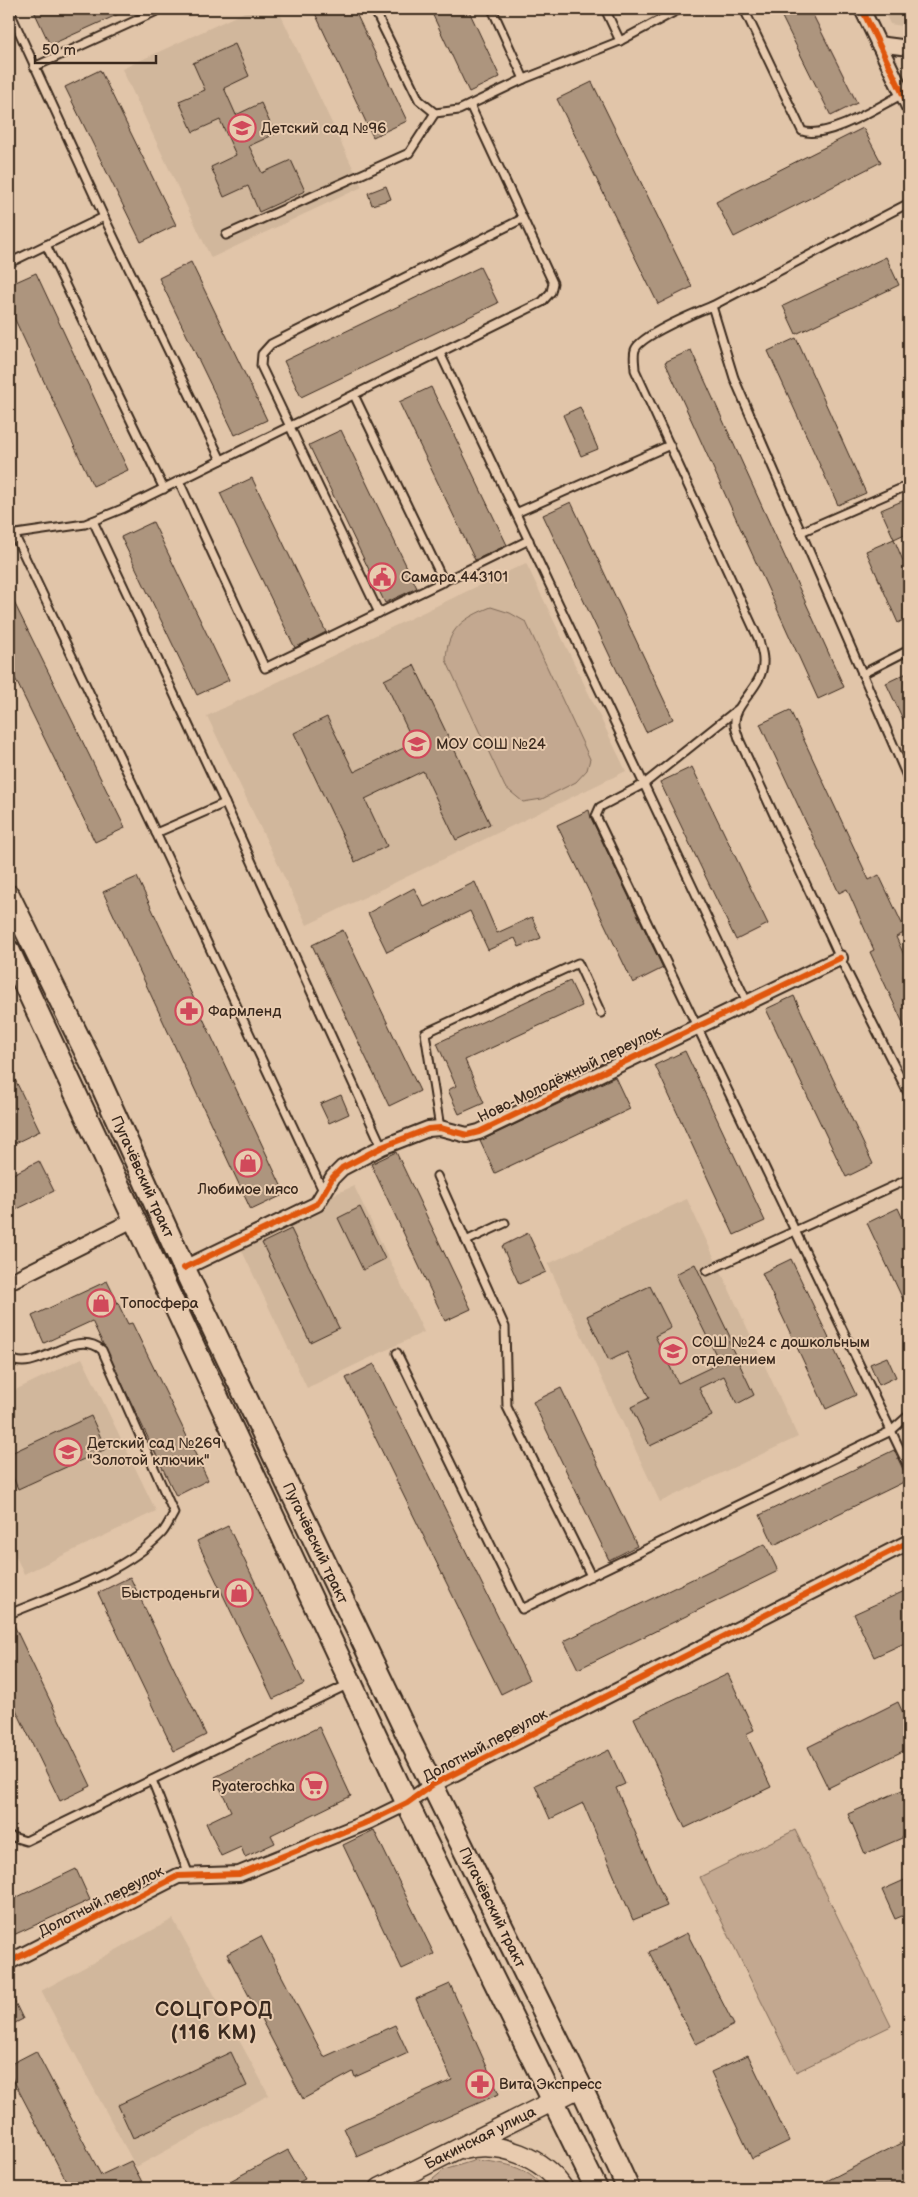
<svg xmlns="http://www.w3.org/2000/svg" width="918" height="2197" font-family="'Balsamiq Sans',sans-serif">
<rect width="100%" height="100%" fill="#e1c5a9"/>
<filter id="ink" filterUnits="userSpaceOnUse"><feTurbulence type="fractalNoise" baseFrequency=".02" numOctaves="2"/><feDisplacementMap in="SourceGraphic" scale="10" xChannelSelector="R" yChannelSelector="G"/><feConvolveMatrix kernelMatrix="1 2 1 2 8 2 1 2 1" color-interpolation-filters="sRGB"/></filter>
<g filter="url(#ink)">
<!-- built -->
<g fill="#d1b79c">
<path d="M 251,9 L 278,9 L 362,187 L 211,258 L 122,69 Z"/>
<path d="M 883,9 L 909,9 L 909,27 L 890,24 Z"/>
<path d="M 526,563 L 626,771 L 307,925 L 207,716 Z"/>
<path d="M 354,1186 L 424,1332 L 307,1388 L 235,1236 Z"/>
<path d="M 687,1199 L 798,1437 L 660,1502 L 548,1264 Z"/>
<path d="M 82,1358 L 156,1511 L 24,1574 L 9,1542 L 9,1393 Z"/>
<path d="M 173,1919 L 269,2095 L 136,2167 L 41,1991 Z"/>
</g>
<!-- green -->
<g fill="#c3a890" stroke="#7f6957">
<path d="M 491,607 L 510,613 L 526,622 L 590,759 L 587,770 L 576,782 L 542,799 L 523,802 L 505,787 L 446,660 C 447,628 464,618 491,607 Z"/>
<path d="M 795,1830 L 891,2026 L 796,2072 L 700,1877 Z"/>
<path d="M 476,2160 C 503,2163 525,2165 544,2188 L 422,2188 L 444,2170 Z"/>
</g>
<!-- building -->
<g fill="#ad957e" stroke="#3b2a1e">
<path d="M 33,9 L 130,9 L 50,45 Z"/>
<path d="M 313,9 L 354,9 L 407,121 L 373,137 Z"/>
<path d="M 430,9 L 468,9 L 500,77 L 469,92 Z"/>
<path d="M 778,9 L 810,9 L 857,103 L 831,116 Z"/>
<path d="M 235,44 L 249,76 L 224,88 L 236,115 L 261,103 L 275,134 L 249,146 L 262,173 L 291,160 L 305,191 L 259,212 L 248,186 L 224,197 L 211,167 L 236,155 L 220,120 L 193,132 L 179,101 L 205,90 L 193,63 Z"/>
<path d="M 100,70 L 176,225 L 141,242 L 65,87 Z"/>
<path d="M 592,82 L 692,287 L 658,304 L 557,99 Z"/>
<path d="M 863,128 L 881,162 L 734,237 L 716,202 Z"/>
<path d="M 386,186 L 391,199 L 372,205 L 368,193 Z"/>
<path d="M 886,257 L 899,285 L 796,334 L 783,306 Z"/>
<path d="M 191,262 L 267,420 L 235,435 L 159,278 Z"/>
<path d="M 480,267 L 498,303 L 301,397 L 284,361 Z"/>
<path d="M 36,273 L 128,470 L 93,486 L 9,307 L 9,285 Z"/>
<path d="M 796,338 L 866,493 L 838,505 L 768,351 Z"/>
<path d="M 691,350 L 844,687 L 818,699 L 665,362 Z"/>
<path d="M 431,387 L 507,545 L 475,560 L 399,402 Z"/>
<path d="M 580,407 L 598,449 L 581,456 L 563,415 Z"/>
<path d="M 341,430 L 417,588 L 385,603 L 309,445 Z"/>
<path d="M 252,478 L 326,632 L 295,648 L 220,493 Z"/>
<path d="M 909,498 L 909,532 L 894,539 L 881,510 Z"/>
<path d="M 571,502 L 673,719 L 646,732 L 543,515 Z"/>
<path d="M 153,522 L 229,680 L 197,695 L 121,537 Z"/>
<path d="M 894,539 L 909,575 L 909,617 L 898,623 L 866,551 Z"/>
<path d="M 9,592 L 125,828 L 95,842 L 9,666 Z"/>
<path d="M 414,665 L 490,824 L 456,840 L 423,771 L 365,799 L 387,846 L 355,862 L 294,733 L 327,717 L 354,772 L 414,743 L 384,680 Z"/>
<path d="M 909,672 L 909,732 L 886,683 Z"/>
<path d="M 790,710 L 869,880 L 879,875 L 906,932 L 896,937 L 909,966 L 909,1036 L 870,952 L 874,950 L 847,889 L 839,893 L 760,724 Z"/>
<path d="M 692,767 L 768,924 L 736,940 L 660,782 Z"/>
<path d="M 589,810 L 591,818 L 663,968 L 633,983 L 557,825 Z"/>
<path d="M 137,877 L 285,1194 L 251,1210 L 103,892 Z"/>
<path d="M 475,882 L 497,933 L 532,917 L 541,938 L 519,947 L 515,938 L 488,950 L 470,911 L 387,952 L 368,913 L 414,888 L 424,907 Z"/>
<path d="M 343,930 L 420,1091 L 389,1106 L 312,945 Z"/>
<path d="M 570,981 L 582,1006 L 465,1060 L 484,1103 L 459,1114 L 448,1090 L 456,1086 L 437,1043 Z"/>
<path d="M 794,996 L 873,1164 L 846,1177 L 766,1009 Z"/>
<path d="M 685,1051 L 765,1221 L 734,1235 L 655,1065 Z"/>
<path d="M 9,1067 L 40,1131 L 9,1146 Z"/>
<path d="M 615,1077 L 630,1109 L 495,1173 L 480,1141 Z"/>
<path d="M 341,1095 L 349,1114 L 329,1123 L 320,1104 Z"/>
<path d="M 396,1152 L 471,1309 L 445,1321 L 371,1164 Z"/>
<path d="M 39,1161 L 54,1191 L 9,1213 L 9,1176 Z"/>
<path d="M 360,1207 L 385,1259 L 363,1270 L 338,1218 Z"/>
<path d="M 898,1208 L 909,1232 L 909,1312 L 867,1223 Z"/>
<path d="M 291,1229 L 339,1328 L 310,1342 L 262,1243 Z"/>
<path d="M 528,1233 L 546,1272 L 519,1284 L 502,1246 Z"/>
<path d="M 791,1259 L 856,1395 L 826,1409 L 762,1273 Z"/>
<path d="M 695,1264 L 732,1341 L 729,1342 L 754,1395 L 737,1404 L 724,1376 L 699,1388 L 712,1416 L 650,1446 L 631,1407 L 649,1398 L 627,1352 L 609,1361 L 587,1316 L 650,1286 L 671,1328 L 655,1336 L 678,1383 L 720,1363 L 676,1274 Z"/>
<path d="M 107,1281 L 128,1324 L 132,1323 L 208,1480 L 176,1496 L 92,1321 L 44,1343 L 32,1316 Z"/>
<path d="M 887,1357 L 896,1377 L 879,1385 L 870,1364 Z"/>
<path d="M 374,1364 L 529,1680 L 501,1694 L 346,1378 Z"/>
<path d="M 561,1388 L 637,1546 L 609,1560 L 533,1402 Z"/>
<path d="M 91,1416 L 106,1449 L 18,1489 L 9,1468 L 9,1454 Z"/>
<path d="M 894,1450 L 908,1480 L 774,1545 L 760,1515 Z"/>
<path d="M 228,1526 L 304,1684 L 273,1699 L 197,1541 Z"/>
<path d="M 765,1544 L 778,1571 L 578,1669 L 564,1641 Z"/>
<path d="M 130,1577 L 206,1735 L 174,1751 L 98,1593 Z"/>
<path d="M 909,1589 L 909,1641 L 874,1657 L 854,1614 Z"/>
<path d="M 9,1619 L 11,1619 L 91,1786 L 60,1801 L 9,1695 Z"/>
<path d="M 728,1674 L 754,1730 L 746,1734 L 771,1787 L 685,1828 L 634,1718 Z"/>
<path d="M 898,1702 L 909,1726 L 909,1748 L 828,1788 L 808,1747 Z"/>
<path d="M 319,1727 L 351,1796 L 271,1835 L 275,1843 L 245,1857 L 241,1847 L 221,1856 L 206,1823 L 231,1811 L 215,1777 Z"/>
<path d="M 609,1750 L 625,1784 L 616,1788 L 667,1906 L 633,1920 L 583,1803 L 550,1819 L 535,1785 Z"/>
<path d="M 909,1787 L 909,1835 L 865,1854 L 848,1814 Z"/>
<path d="M 374,1830 L 434,1954 L 402,1969 L 343,1845 Z"/>
<path d="M 76,1869 L 90,1900 L 9,1937 L 9,1901 Z"/>
<path d="M 909,1878 L 909,1913 L 895,1919 L 882,1890 Z"/>
<path d="M 687,1933 L 734,2025 L 696,2044 L 649,1952 Z"/>
<path d="M 261,1936 L 324,2057 L 395,2025 L 408,2053 L 355,2077 L 353,2072 L 303,2099 L 227,1954 Z"/>
<path d="M 450,1984 L 499,2094 L 357,2157 L 344,2128 L 452,2080 L 416,1999 Z"/>
<path d="M 9,1990 L 23,2019 L 9,2026 Z"/>
<path d="M 36,2051 L 101,2175 L 131,2161 L 142,2182 L 129,2188 L 70,2188 L 9,2072 L 9,2065 Z"/>
<path d="M 231,2052 L 247,2086 L 133,2138 L 118,2105 Z"/>
<path d="M 748,2055 L 789,2141 L 752,2159 L 711,2072 Z"/>
<path d="M 909,2139 L 909,2179 L 891,2188 L 813,2188 Z"/>
<path d="M 288,2150 L 305,2179 L 288,2188 L 217,2188 Z"/>
</g>
<g fill="none" stroke-linecap="round" stroke-linejoin="round">
<!-- lane casing -->
<g stroke="#3b2a1e" stroke-width="11">
<g id="lane">
<path d="M 374,9 L 419,100 L 435,113 L 459,110 L 524,79 L 620,41 L 680,9"/>
<path d="M 492,9 L 524,79"/>
<path d="M 605,9 L 620,41"/>
<path d="M 744,9 L 802,131 C 827,140 879,106 903,94"/>
<path d="M 9,10 L 104,217 L 221,460"/>
<path d="M 34,67 L 161,9"/>
<path d="M 909,203 L 712,306 C 697,312 639,336 635,350 C 633,356 635,364 635,370 L 759,640 C 760,646 763,653 763,660 C 765,686 733,703 735,724 C 735,729 738,734 739,739 L 840,958 L 909,1095"/>
<path d="M 226,235 L 409,153 L 435,113"/>
<path d="M 46,245 L 164,489"/>
<path d="M 9,263 L 104,217"/>
<path d="M 712,306 L 734,378 L 909,781"/>
<path d="M 440,353 L 747,1002"/>
<path d="M 354,395 L 444,582"/>
<path d="M 179,481 L 265,668 L 529,540"/>
<path d="M 516,513 L 670,445"/>
<path d="M 93,521 L 225,803 L 382,1147"/>
<path d="M 801,532 L 909,485"/>
<path d="M 14,534 L 156,833 L 324,1193"/>
<path d="M 9,535 L 85,524 L 122,509 L 542,302 L 551,292 L 553,283 L 470,105"/>
<path d="M 379,613 L 261,366 L 262,354 L 271,344 L 522,219"/>
<path d="M 862,674 L 909,650"/>
<path d="M 738,709 L 644,784 L 600,807 L 596,816 L 909,1468"/>
<path d="M 156,833 L 225,803"/>
<path d="M 440,1128 L 425,1033 L 578,963 L 601,1013"/>
<path d="M 437,1176 L 505,1327 L 507,1407 L 591,1576"/>
<path d="M 466,1241 L 505,1223"/>
<path d="M 707,1271 L 909,1179"/>
<path d="M 397,1353 L 522,1609 L 891,1431 L 909,1415"/>
<path d="M 9,1358 C 37,1376 72,1326 102,1350 L 174,1513 C 170,1520 167,1527 162,1533 C 124,1573 59,1593 9,1614"/>
<path d="M 152,1780 L 189,1875"/>
<path d="M 9,1836 L 26,1841 L 349,1684"/>
</g>
</g>
<!-- street casing -->
<g stroke="#3b2a1e" stroke-width="18">
<g id="street">
<path d="M 862,9 L 909,107"/>
<path d="M 878,44 L 909,48"/>
<path d="M 184,1268 L 317,1204 L 333,1177 L 342,1168 L 382,1147 L 428,1129 L 440,1128 L 467,1135 L 479,1132 L 840,958"/>
<path d="M 9,1282 L 135,1219"/>
<path d="M 9,1962 L 178,1876 L 239,1874 L 370,1821 L 407,1803 L 432,1785 L 909,1542"/>
</g>
</g>
<!-- secondary casing -->
<g stroke="#3b2a1e" stroke-width="22">
<g id="secondary">
<path d="M 465,2149 C 501,2141 542,2157 563,2188"/>
<path id="s1" d="M 380,2188 L 581,2087"/>
</g>
</g>
<!-- primary casing -->
<g stroke="#3b2a1e" stroke-width="25">
<g id="primary">
<path id="s2" d="M 9,896 L 96,1073 L 184,1268 L 408,1736 L 581,2087 L 628,2188"/>
<path d="M 9,951 L 407,1803 L 596,2188"/>
</g>
</g>
<!-- lane -->
<use href="#lane" stroke="#e8cbaf" stroke-width="7"/>
<!-- street -->
<use href="#street" stroke="#e8cbaf" stroke-width="14"/>
<!-- secondary -->
<use href="#secondary" stroke="#e8cbaf" stroke-width="19"/>
<!-- primary -->
<use href="#primary" stroke="#e8cbaf" stroke-width="21"/>
<!-- cycleway casing -->
<g stroke="#e8cbaf" stroke-width="9">
<g id="cycleway">
<path d="M 862,9 L 909,107"/>
<path d="M 184,1268 L 317,1204 L 333,1177 L 342,1168 L 382,1147 L 428,1129 L 440,1128 L 467,1135 L 479,1132 L 840,958"/>
<path d="M 9,1962 L 178,1876 L 239,1874 L 370,1821 L 407,1803 L 432,1785 L 909,1542"/>
</g>
</g>
<!-- cycleway -->
<use href="#cycleway" stroke="#df570d" stroke-width="6"/>
</g>
</g>
<!-- icons -->
<defs>
<g id="school-ring" transform="scale(1.4375)"><circle r="9.5" fill="#e8cbaf" stroke="#d1495b" stroke-width="1.5"/><path d="M0-5L7-2L0 1L-7-2ZM-4 1L0 2.5L4 1V4Q0 6-4 4Z" fill="#d1495b"/></g>
<g id="civic-ring" transform="scale(1.4375)"><circle r="9.5" fill="#e8cbaf" stroke="#d1495b" stroke-width="1.5"/><path d="M-.6-6.5H3V-4.5H.6V-3L4-1V1h2V6H-6V1h2V-1L-.6-3ZM-1.2 2.5V6h2.4V2.5Z" fill="#d1495b"/></g>
<g id="pharmacy-ring" transform="scale(1.4375)"><circle r="9.5" fill="#e8cbaf" stroke="#d1495b" stroke-width="1.5"/><path d="M-2-6h4v4h4v4h-4v4h-4v-4h-4v-4h4Z" fill="#d1495b"/></g>
<g id="shop-ring" transform="scale(1.4375)"><circle r="9.5" fill="#e8cbaf" stroke="#d1495b" stroke-width="1.5"/><path d="M-5-2.5h2.3a2.7 3.5 0 0 1 5.4 0H5L5.5 6h-11ZM-1.5-2.5h3a1.5 2.3 0 0 0-3 0Z" fill="#d1495b"/></g>
<g id="supermarket-ring" transform="scale(1.4375)"><circle r="9.5" fill="#e8cbaf" stroke="#d1495b" stroke-width="1.5"/><path d="M-6-5.5h2.5l.6 2H6L4.5 2H-2.5L-4.4-4H-6ZM-1.5 3.2a1.3 1.3 0 1 0 .1 0ZM3 3.2a1.3 1.3 0 1 0 .1 0Z" fill="#d1495b"/></g>
</defs>
<g fill-rule="evenodd">
<use href="#school-ring" x="242" y="128"/>
<use href="#civic-ring" x="382" y="577"/>
<use href="#school-ring" x="417" y="744"/>
<use href="#pharmacy-ring" x="189" y="1011"/>
<use href="#shop-ring" x="248" y="1163"/>
<use href="#shop-ring" x="101" y="1303"/>
<use href="#school-ring" x="673" y="1351"/>
<use href="#school-ring" x="68" y="1452"/>
<use href="#shop-ring" x="239" y="1593"/>
<use href="#supermarket-ring" x="314" y="1786"/>
<use href="#pharmacy-ring" x="480" y="2084"/>
</g>
<g text-anchor="middle" stroke-width="4" stroke-linejoin="round" paint-order="stroke">
<!-- poi labels -->
<g font-size="15" fill="#3b2a1e" stroke="#e8cbaf" text-anchor="start">
<text x="261" y="133">Детский сад №96</text>
<text x="401" y="582">Самара 443101</text>
<text x="436" y="749">МОУ СОШ №24</text>
<text x="208" y="1016">Фармленд</text>
<text x="248" y="1194" text-anchor="middle">Любимое мясо</text>
<text x="120" y="1308">Топосфера</text>
<text x="692" y="1347">СОШ №24 с дошкольным<tspan x="692" dy="17">отделением</tspan></text>
<text x="87" y="1448">Детский сад №269<tspan x="87" dy="17">"Золотой ключик"</tspan></text>
<text x="220" y="1598" text-anchor="end">Быстроденьги</text>
<text x="295" y="1791" text-anchor="end">Pyaterochka</text>
<text x="499" y="2089">Вита Экспресс</text>
</g>
<!-- street labels -->
<g font-size="15" fill="#3b2a1e" stroke="#e8cbaf">
<text transform="translate(569 1074) rotate(-26)" y="5">Ново-Молодёжный переулок</text>
<text dy="5" stroke="none"><textPath href="#s2" startOffset="311">Пугачёвский тракт</textPath></text>
<text dy="5" stroke="none"><textPath href="#s2" startOffset="716">Пугачёвский тракт</textPath></text>
<text transform="translate(485 1745) rotate(-28)" y="5">Долотный переулок</text>
<text transform="translate(101 1901) rotate(-27)" y="5">Долотный переулок</text>
<text dy="5" stroke="none"><textPath href="#s2" startOffset="1121">Пугачёвский тракт</textPath></text>
<text dy="5" stroke="none"><textPath href="#s1" startOffset="112">Бакинская улица</textPath></text>
</g>
<!-- district labels -->
<g font-size="20" font-weight="bold" letter-spacing="1" fill="#3b2a1e" stroke="#e8cbaf">
<text x="214" y="2016">СОЦГОРОД<tspan x="214" dy="23">(116 КМ)</tspan></text>
</g>
</g>
<!-- margin -->
<rect width="918" height="2197" fill="none" stroke="#e8cbaf" stroke-width="30"/>
<rect x="15" y="15" width="888" height="2167" fill="none" stroke="#3b2a1e" stroke-width="2" filter="url(#ink)"/>
<!-- scale -->
<path d="M35 55v8h121v-8" fill="none" stroke="#3b2a1e" stroke-width="2.5"/>
<text x="42" y="55" font-size="15" fill="#3b2a1e" stroke="#e8cbaf" stroke-width="4" paint-order="stroke">50 m</text>
</svg>
